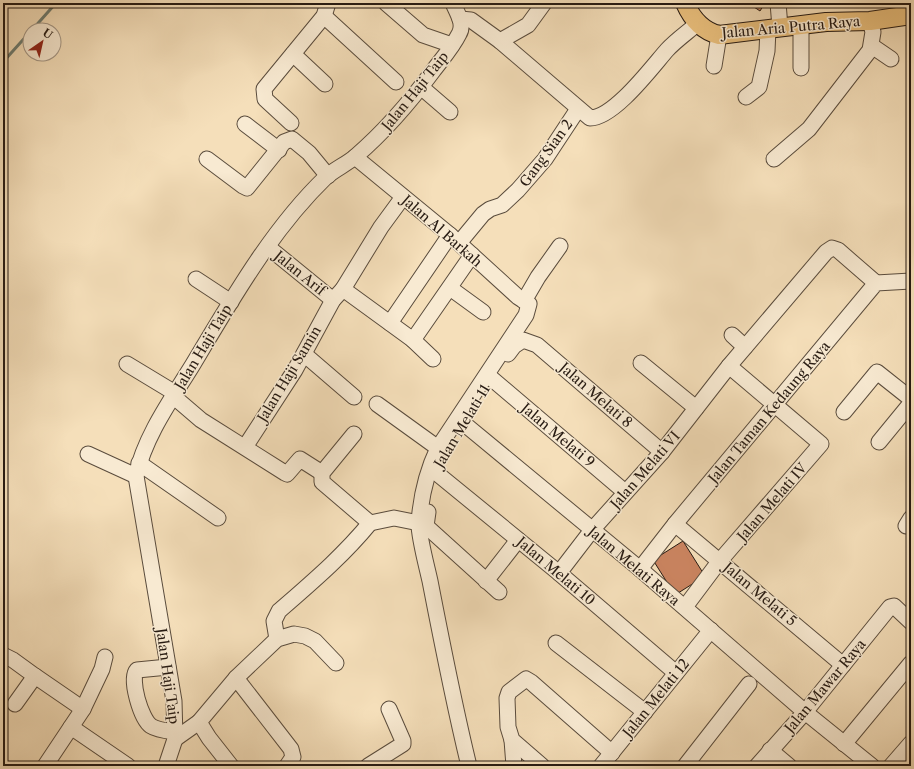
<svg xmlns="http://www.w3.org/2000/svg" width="914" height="769" font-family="'Libre Caslon Text',serif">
<rect width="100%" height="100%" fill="#f5dfba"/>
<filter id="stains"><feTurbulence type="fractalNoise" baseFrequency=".005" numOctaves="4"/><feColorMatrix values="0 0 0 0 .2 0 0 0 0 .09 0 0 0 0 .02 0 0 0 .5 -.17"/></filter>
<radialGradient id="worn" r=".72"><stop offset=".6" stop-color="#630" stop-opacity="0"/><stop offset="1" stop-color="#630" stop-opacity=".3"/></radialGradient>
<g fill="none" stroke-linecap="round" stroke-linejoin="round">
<!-- stream -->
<g stroke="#6d7c71" stroke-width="3">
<path d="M 32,30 L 56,3"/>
<path d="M 3,62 L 30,32"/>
</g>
</g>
<!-- building -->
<g fill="#c9835f" stroke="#271b13">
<path d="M 748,3 L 765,3 L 760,11 Z"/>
<path d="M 683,541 L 705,576 L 675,595 L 653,560 Z"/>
</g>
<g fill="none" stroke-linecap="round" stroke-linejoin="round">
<!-- minor casing -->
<g stroke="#5a4c3d" stroke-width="17">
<g id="minor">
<path d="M 386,3 L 423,35 L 452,45"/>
<path d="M 778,3 L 780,27"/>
<path d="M 324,16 L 396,82"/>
<path d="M 460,19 L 471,20 L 500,41 L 590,118 C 614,118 652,67 667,50 C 676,40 688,32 698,23"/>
<path d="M 801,25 L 801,68"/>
<path d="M 500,41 L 528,25 L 544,3"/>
<path d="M 872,46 L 891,59"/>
<path d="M 293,54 L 325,84"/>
<path d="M 714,66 L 719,35"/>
<path d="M 421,87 L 450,112"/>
<path d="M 746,97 L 759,87 L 767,51 L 768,29"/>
<path d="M 291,123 L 265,99 L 264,89 L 324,16 L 328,3"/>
<path d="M 245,124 L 279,150"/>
<path d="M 355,157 L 450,235 L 518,297 L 529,304 L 526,315 L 438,448 C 427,471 421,496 419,522 C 418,534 427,567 430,581 C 442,643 454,705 469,766"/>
<path d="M 207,159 L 243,186 L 247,188 L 284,142 L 292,139 L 309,153 L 328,176"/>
<path d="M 774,159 L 809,129 L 870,50 L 873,32 L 870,21"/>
<path d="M 459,243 L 483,214 L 490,209 L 502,205 L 518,190 L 545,159 L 578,109"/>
<path d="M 268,247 L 333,300"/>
<path d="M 196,279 L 231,302"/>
<path d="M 450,288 L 483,312"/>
<path d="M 343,289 L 413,340"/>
<path d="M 524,301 L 538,277 L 560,246"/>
<path d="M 390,323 L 450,235"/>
<path d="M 732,335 L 745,347"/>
<path d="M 304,354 L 354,397"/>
<path d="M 508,354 L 514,346 L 523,340 L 537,345 L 662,452"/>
<path d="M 433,359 L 413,340 L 472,255"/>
<path d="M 641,363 L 696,408"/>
<path d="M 127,364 L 175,393"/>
<path d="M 491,378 L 625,492"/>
<path d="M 173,396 L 201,420 L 285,473 L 287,474 L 300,459 L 322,473"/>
<path d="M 377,404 L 438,448"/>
<path d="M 844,412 L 877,372 L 911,399"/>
<path d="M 462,422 L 640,569 L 805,712 L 872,766"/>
<path d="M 354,434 L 322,473 L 322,482 L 370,523 L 394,518 L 419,523"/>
<path d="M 879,442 L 911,403"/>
<path d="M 245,447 L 295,370 L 333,300 L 343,289 L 381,227 L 403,197"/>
<path d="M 88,454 L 136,476"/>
<path d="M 139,463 L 218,518"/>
<path d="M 434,471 L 559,573 L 676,673"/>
<path d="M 428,512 L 426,526 L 499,592"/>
<path d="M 675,524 L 843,665"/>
<path d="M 906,526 L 911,518"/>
<path d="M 640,569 L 675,524 L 876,283 L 911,281"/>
<path d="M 559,573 L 592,530 L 662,452 L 729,366 L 826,252 L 832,248 L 838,250 L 876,283"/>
<path d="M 486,581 L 518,540"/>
<path d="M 685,607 L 718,563 L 821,444 L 729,366"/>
<path d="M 277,639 L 274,621 L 279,611 C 311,583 343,556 370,523"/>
<path d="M 556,643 L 645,712"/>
<path d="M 3,655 L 13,660 L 35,676"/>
<path d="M 168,667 L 137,670 C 129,679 141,719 151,726 C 157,730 167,731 175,732"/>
<path d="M 236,678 L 291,749 L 293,757 L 287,766"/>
<path d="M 15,704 L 35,676 L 83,709"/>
<path d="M 71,727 L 128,766"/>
<path d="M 175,739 L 199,722"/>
<path d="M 512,740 L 514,766"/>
<path d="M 844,744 L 911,663"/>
<path d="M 770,750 L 789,766"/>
<path d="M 45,766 L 83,709 L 102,669 L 105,657"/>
<path d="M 166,766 L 175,739 L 174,701 L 136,476 C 145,436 171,400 192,366 C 231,301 271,230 326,177 C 335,169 347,164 356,156 C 385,131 410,102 433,71 C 442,59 452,48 459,34 C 465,24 457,13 453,3"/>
<path d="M 231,766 L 209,738 L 199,722 L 236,678 L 277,639 L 294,634 L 305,636 L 315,641 L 336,663"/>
<path d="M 368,766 L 403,744 L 403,741 L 389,709"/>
<path d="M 542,766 L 512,740 L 508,727 L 507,698 L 509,692 L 526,679 L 531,682 L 612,753"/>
<path d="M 601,766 L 711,630"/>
<path d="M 685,766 L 749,684"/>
<path d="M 757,766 L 805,712 L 890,607 L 894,606 L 911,622"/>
<path d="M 891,766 L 911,743"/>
</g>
</g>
<!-- major casing -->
<g stroke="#271b13" stroke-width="20">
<path id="major" d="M 685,3 C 692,19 702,31 719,35 L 826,22 L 870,21 L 911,15"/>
</g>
<!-- minor -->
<use href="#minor" stroke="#f8ead2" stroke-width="15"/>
<!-- major -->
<use href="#major" stroke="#eac07d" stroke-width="18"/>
</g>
<g text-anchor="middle" stroke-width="3" stroke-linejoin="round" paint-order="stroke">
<!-- street labels -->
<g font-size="14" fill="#271b13" stroke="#f8ead2">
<text transform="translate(791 27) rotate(-5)" y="5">Jalan Aria Putra Raya</text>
<text transform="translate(415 91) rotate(-51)" y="5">Jalan Haji Taip</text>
<text transform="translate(546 153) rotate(-54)" y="5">Gang Sian 2</text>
<text transform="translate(442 231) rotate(41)" y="5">Jalan Al Barkah</text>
<text transform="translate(300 273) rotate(39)" y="5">Jalan Arif</text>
<text transform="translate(203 347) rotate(-59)" y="5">Jalan Haji Taip</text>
<text transform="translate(289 374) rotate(-59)" y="5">Jalan Haji Samin</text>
<text transform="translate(596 395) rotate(41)" y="5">Jalan Melati 8</text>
<text transform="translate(769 412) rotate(-50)" y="5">Jalan Taman Kedaung Raya</text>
<text transform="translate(462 426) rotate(-59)" y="5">Jalan Melati 11</text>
<text transform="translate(558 435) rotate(40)" y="5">Jalan Melati 9</text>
<text transform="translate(645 470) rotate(-49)" y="5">Jalan Melati VI</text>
<text transform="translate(772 502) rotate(-49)" y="5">Jalan Melati IV</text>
<text transform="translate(634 566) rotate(40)" y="5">Jalan Melati Raya</text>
<text transform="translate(556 571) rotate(40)" y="5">Jalan Melati 10</text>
<text transform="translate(760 594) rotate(40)" y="5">Jalan Melati 5</text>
<text transform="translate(168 676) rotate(82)" y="5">Jalan Haji Taip</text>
<text transform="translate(825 686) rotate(-50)" y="5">Jalan Mawar Raya</text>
<text transform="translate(656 698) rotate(-51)" y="5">Jalan Melati 12</text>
</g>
</g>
<!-- margin -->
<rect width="914" height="769" fill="none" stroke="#f5dfba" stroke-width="16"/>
<rect x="4" y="4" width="906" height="761" fill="none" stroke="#271b13" stroke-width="2"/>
<rect x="8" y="8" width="898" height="753" fill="none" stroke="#271b13"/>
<!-- north arrow -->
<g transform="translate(42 42) rotate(34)"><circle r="19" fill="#f8ead2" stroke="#a49786"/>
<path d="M0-3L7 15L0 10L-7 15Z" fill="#8f2418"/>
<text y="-6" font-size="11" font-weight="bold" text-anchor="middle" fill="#271b13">U</text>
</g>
<rect width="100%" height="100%" filter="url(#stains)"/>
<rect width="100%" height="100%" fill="url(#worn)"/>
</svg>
